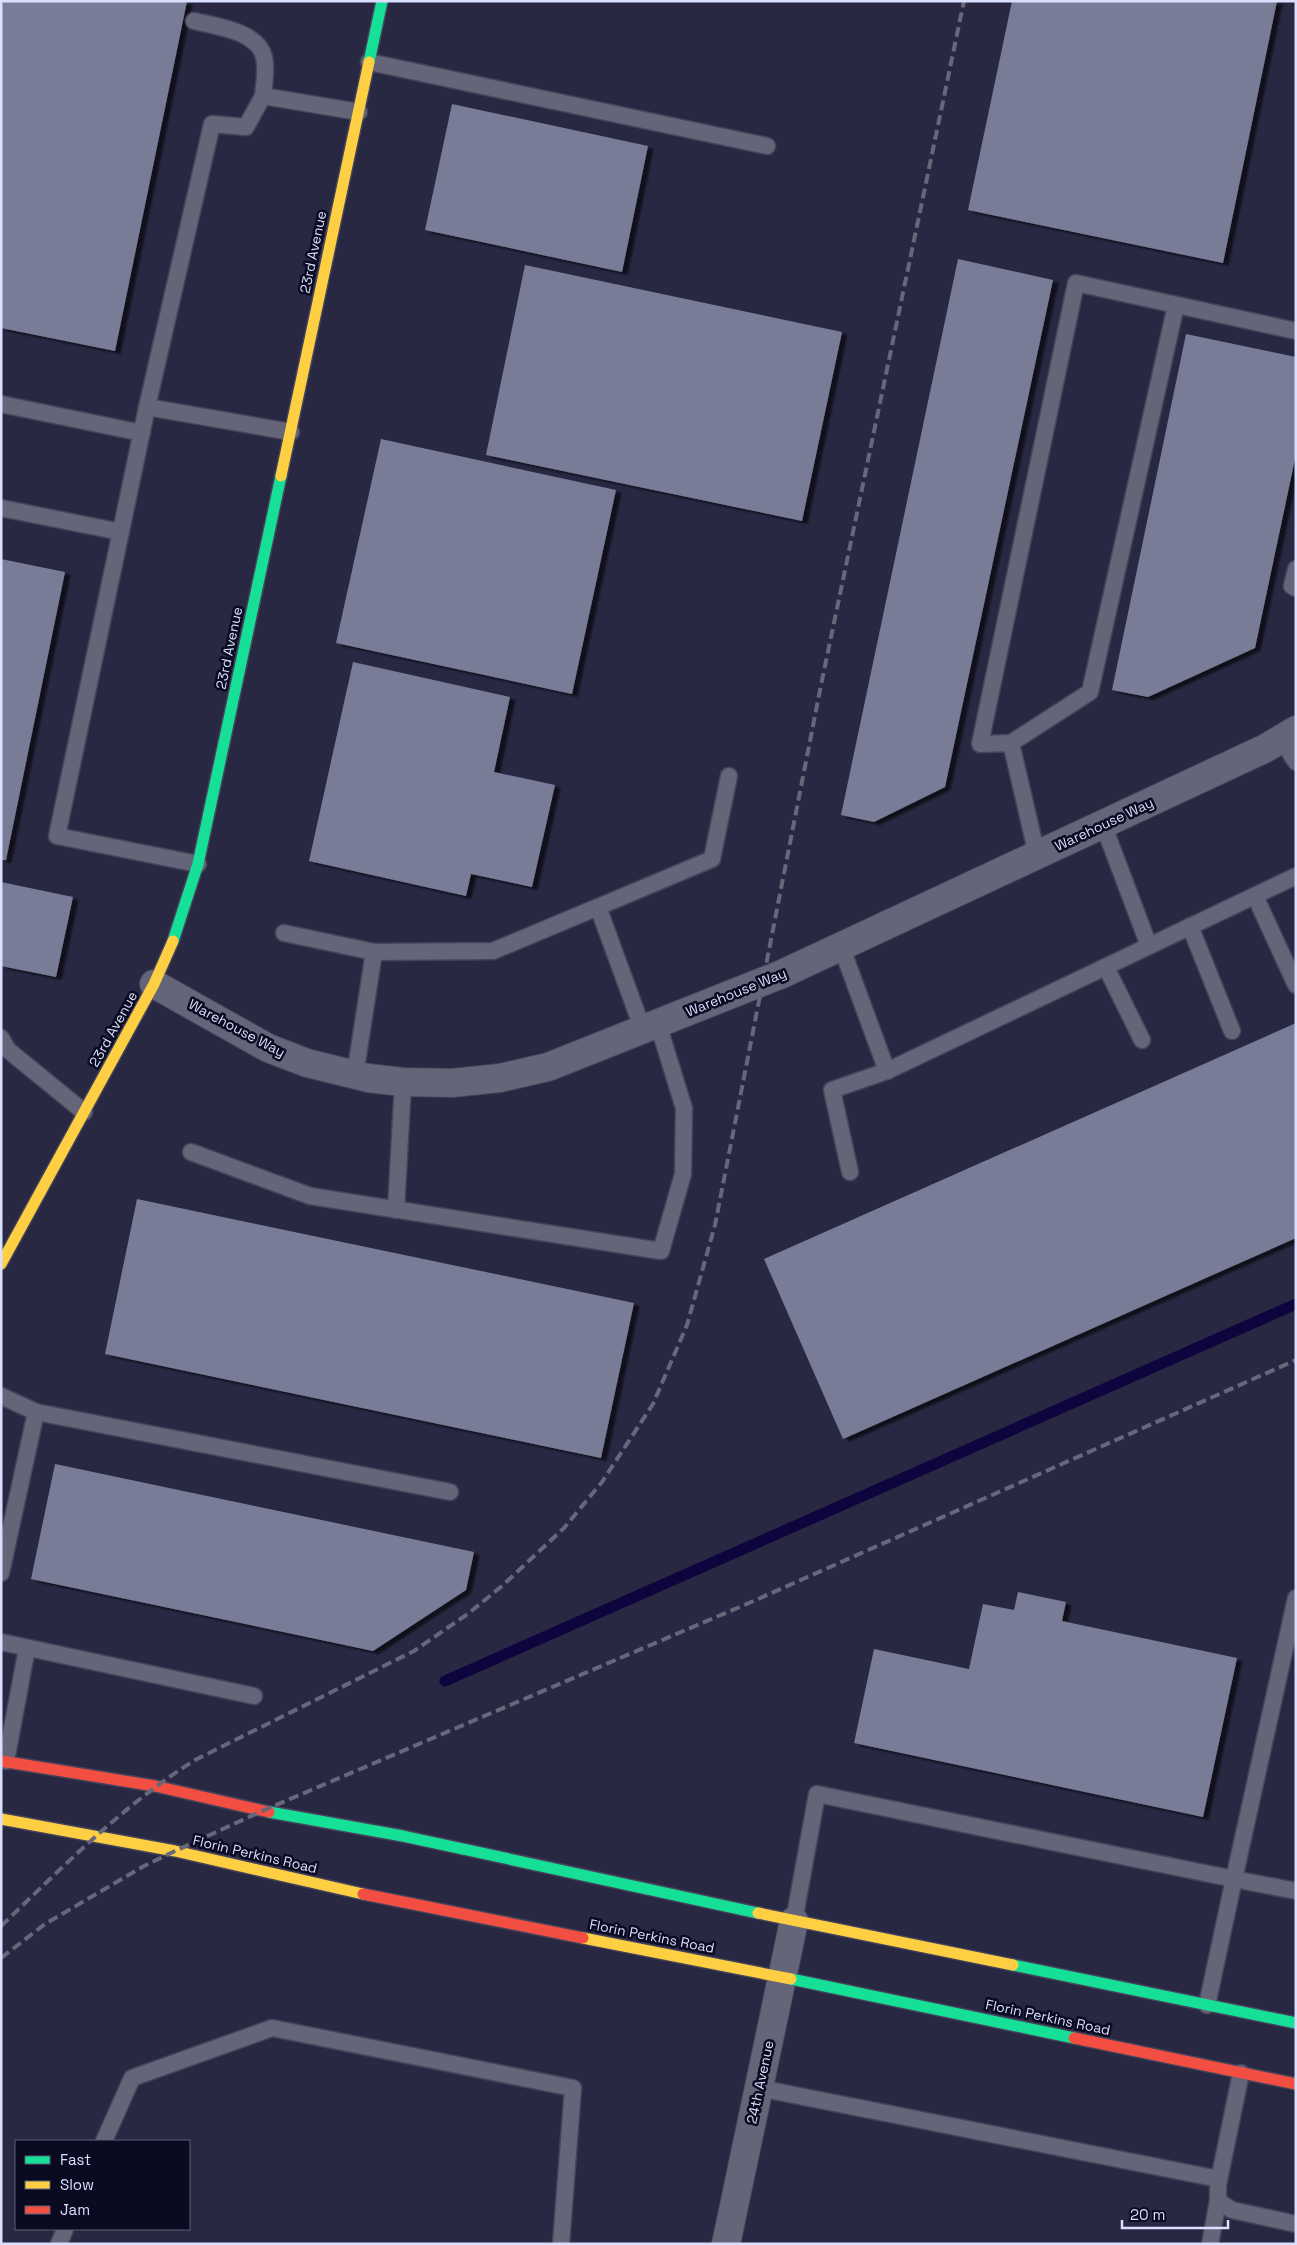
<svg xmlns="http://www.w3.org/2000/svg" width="1297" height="2245" font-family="'Space Grotesk',sans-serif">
<defs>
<filter id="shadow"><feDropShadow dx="5.5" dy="3" stdDeviation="1" flood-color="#0009"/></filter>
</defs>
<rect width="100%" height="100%" fill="#282843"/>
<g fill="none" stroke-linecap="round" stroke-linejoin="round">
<!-- stream -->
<path stroke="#0e043e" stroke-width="11" d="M 445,1681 L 1296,1304"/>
</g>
<!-- building -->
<g fill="#797b96" filter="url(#shadow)">
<path d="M 1,1 L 187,1 L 115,351 L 1,328 Z"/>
<path d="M 1012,1 L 1277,1 L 1223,263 L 968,210 Z"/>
<path d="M 452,104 L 648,146 L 622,272 L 425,230 Z"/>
<path d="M 958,259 L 1053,280 L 945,787 L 874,822 L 841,815 Z"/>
<path d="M 525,265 L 842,332 L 802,521 L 486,455 Z"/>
<path d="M 1186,334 L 1296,357 L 1296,454 L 1255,648 L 1148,697 L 1112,690 Z"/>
<path d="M 381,439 L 616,490 L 572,694 L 336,643 Z"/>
<path d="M 1,559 L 65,572 L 6,860 L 1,860 Z"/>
<path d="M 353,662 L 510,697 L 494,772 L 555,785 L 532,887 L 471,874 L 466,896 L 309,861 Z"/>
<path d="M 1,882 L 73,897 L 56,977 L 1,966 Z"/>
<path d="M 1296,1023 L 1296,1238 L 843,1439 L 764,1259 Z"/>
<path d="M 137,1199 L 634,1303 L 601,1458 L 105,1354 Z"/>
<path d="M 55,1464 L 474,1552 L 466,1590 L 373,1651 L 31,1579 Z"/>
<path d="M 1018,1592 L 1066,1602 L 1062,1621 L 1237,1658 L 1203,1817 L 854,1743 L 874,1649 L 969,1669 L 983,1604 L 1014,1610 Z"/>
</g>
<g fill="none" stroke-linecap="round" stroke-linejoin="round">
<!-- lane casing -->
<g stroke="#44435a" stroke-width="19">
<g id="lane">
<path d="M 194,21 C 215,26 258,31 264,57 C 267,69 264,84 263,96"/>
<path d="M 369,62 L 767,146"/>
<path d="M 1,404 L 142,433"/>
<path d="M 147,407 L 57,836 L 198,864"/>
<path d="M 291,432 L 147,407 L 212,124 L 246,127 L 263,96 L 359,112"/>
<path d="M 1,508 L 121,532"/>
<path d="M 1296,569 L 1292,586 L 1296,588"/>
<path d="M 1281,739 L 1296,762"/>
<path d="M 1011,743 L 1090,692 L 1176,305"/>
<path d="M 1103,824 L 1149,946"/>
<path d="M 1037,855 L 1011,743 L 980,744 L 1076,283 L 1296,331"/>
<path d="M 1255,896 L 1296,985"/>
<path d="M 1190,926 L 1232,1031"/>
<path d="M 284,933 L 374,952 L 493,951 L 598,907"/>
<path d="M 841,946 L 887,1071 L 832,1090 L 850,1172"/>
<path d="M 1106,967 L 1142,1040"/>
<path d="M 643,1030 L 598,907 L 712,859 L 729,776"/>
<path d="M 1,1038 L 8,1050 L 84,1112"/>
<path d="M 887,1071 L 1296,876"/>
<path d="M 355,1075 L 374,952"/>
<path d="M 191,1152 L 310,1196 L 661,1251 L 683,1174 L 684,1108 L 658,1024"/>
<path d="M 396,1210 L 403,1082"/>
<path d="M 1,1396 L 36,1412 L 450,1492"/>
<path d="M 1,1573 L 36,1412"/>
<path d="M 1296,1598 L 1234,1879 L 1296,1891"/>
<path d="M 1,1642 L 254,1696"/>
<path d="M 6,1761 L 27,1648"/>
<path d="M 794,1921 L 817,1794 L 1234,1879 L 1207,2005"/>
<path d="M 1241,2073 L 1218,2185 L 1218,2201 L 1232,2210 L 1296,2224"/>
<path d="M 759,2088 L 1219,2179"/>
<path d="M 104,2141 L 132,2078 L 272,2028 L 573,2088 L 561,2244"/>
<path d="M 59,2244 L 65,2229"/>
<path d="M 1210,2244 L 1218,2201"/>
</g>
</g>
<!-- street casing -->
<g stroke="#44435a" stroke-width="30">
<g id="street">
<path d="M 154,984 L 268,1048 L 307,1063 L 368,1078 L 403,1082 L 452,1083 L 500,1078 L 548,1067 L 782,974 L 1266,748 L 1296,730"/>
<path d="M 726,2244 L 794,1921"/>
</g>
</g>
<!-- fast casing -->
<g stroke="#44435a" stroke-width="14">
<g id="fast">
<path d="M 369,62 L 382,1"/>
<path d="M 173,941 L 198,864 L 281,476"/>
<path d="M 269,1812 L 403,1836 L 758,1913"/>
<path d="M 1013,1965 L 1296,2023"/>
<path d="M 791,1979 L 1074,2038"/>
</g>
</g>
<!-- slow casing -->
<g stroke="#44435a" stroke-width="14">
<g id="slow">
<path d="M 281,476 L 369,62"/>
<path d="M 1,1264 L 154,984 L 173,941"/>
<path d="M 1,1819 L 175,1851 L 363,1894"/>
<path d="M 758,1913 L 1013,1965"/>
<path d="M 583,1938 L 791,1979"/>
</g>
</g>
<!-- jam casing -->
<g stroke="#44435a" stroke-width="14">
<g id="jam">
<path d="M 1,1761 L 155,1786 L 269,1812"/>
<path d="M 363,1894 L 583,1938"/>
<path d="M 1074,2038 L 1296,2084"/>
</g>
</g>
<!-- lane -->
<use href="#lane" stroke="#646579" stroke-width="16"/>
<!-- street -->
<use href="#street" stroke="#646579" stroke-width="28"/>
<!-- fast -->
<use href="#fast" stroke="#16e098" stroke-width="11"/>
<!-- slow -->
<use href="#slow" stroke="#ffcf43" stroke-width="11"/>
<!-- jam -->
<use href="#jam" stroke="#f24e42" stroke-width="11"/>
<!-- rail -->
<g stroke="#66687a" stroke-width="4" stroke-dasharray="10 5" stroke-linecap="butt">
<path d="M 1,1926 C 63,1867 123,1805 195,1760 L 414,1651 L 469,1613 L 502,1586 L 564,1528 L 602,1482 L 653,1404 L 687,1325 L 715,1225 L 821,685 L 964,1"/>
<path d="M 1,1958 L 45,1924 L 144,1866 L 175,1851 L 262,1811 L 749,1603 L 1296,1360"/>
</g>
</g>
<g text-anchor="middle" stroke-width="5" stroke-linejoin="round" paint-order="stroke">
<!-- street labels -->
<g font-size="14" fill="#dadffe" stroke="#0a0b20">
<text transform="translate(313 252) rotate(-78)" y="5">23rd Avenue</text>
<text transform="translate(229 648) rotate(-78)" y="5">23rd Avenue</text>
<text transform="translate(1104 824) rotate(-25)" y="5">Warehouse Way</text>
<text transform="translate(736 992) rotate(-22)" y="5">Warehouse Way</text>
<text transform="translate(237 1028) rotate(28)" y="5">Warehouse Way</text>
<text transform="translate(113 1029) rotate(-61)" y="5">23rd Avenue</text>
<text transform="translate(255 1854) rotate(13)" y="5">Florin Perkins Road</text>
<text transform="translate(652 1936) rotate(11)" y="5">Florin Perkins Road</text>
<text transform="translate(1048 2017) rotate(12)" y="5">Florin Perkins Road</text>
<text transform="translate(760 2082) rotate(-78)" y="5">24th Avenue</text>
</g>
</g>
<!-- border -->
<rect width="1297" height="2245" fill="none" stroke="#dadffe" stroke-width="5"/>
<!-- legend -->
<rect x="15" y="2140" width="175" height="90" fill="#0a0b20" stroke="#5d6079"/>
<rect x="25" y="2156" width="25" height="8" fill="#16e098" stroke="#5d6079"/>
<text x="60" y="2165" font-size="15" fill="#dadffe">Fast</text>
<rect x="25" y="2181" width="25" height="8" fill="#ffcf43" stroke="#5d6079"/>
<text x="60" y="2190" font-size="15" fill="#dadffe">Slow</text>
<rect x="25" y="2206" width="25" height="8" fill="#f24e42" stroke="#5d6079"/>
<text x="60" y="2215" font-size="15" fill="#dadffe">Jam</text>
<!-- scale -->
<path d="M1122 2220v8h106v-8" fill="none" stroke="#dadffe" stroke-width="2.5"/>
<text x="1130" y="2220" font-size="15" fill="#dadffe" stroke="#0a0b20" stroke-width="4" paint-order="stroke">20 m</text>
</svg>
